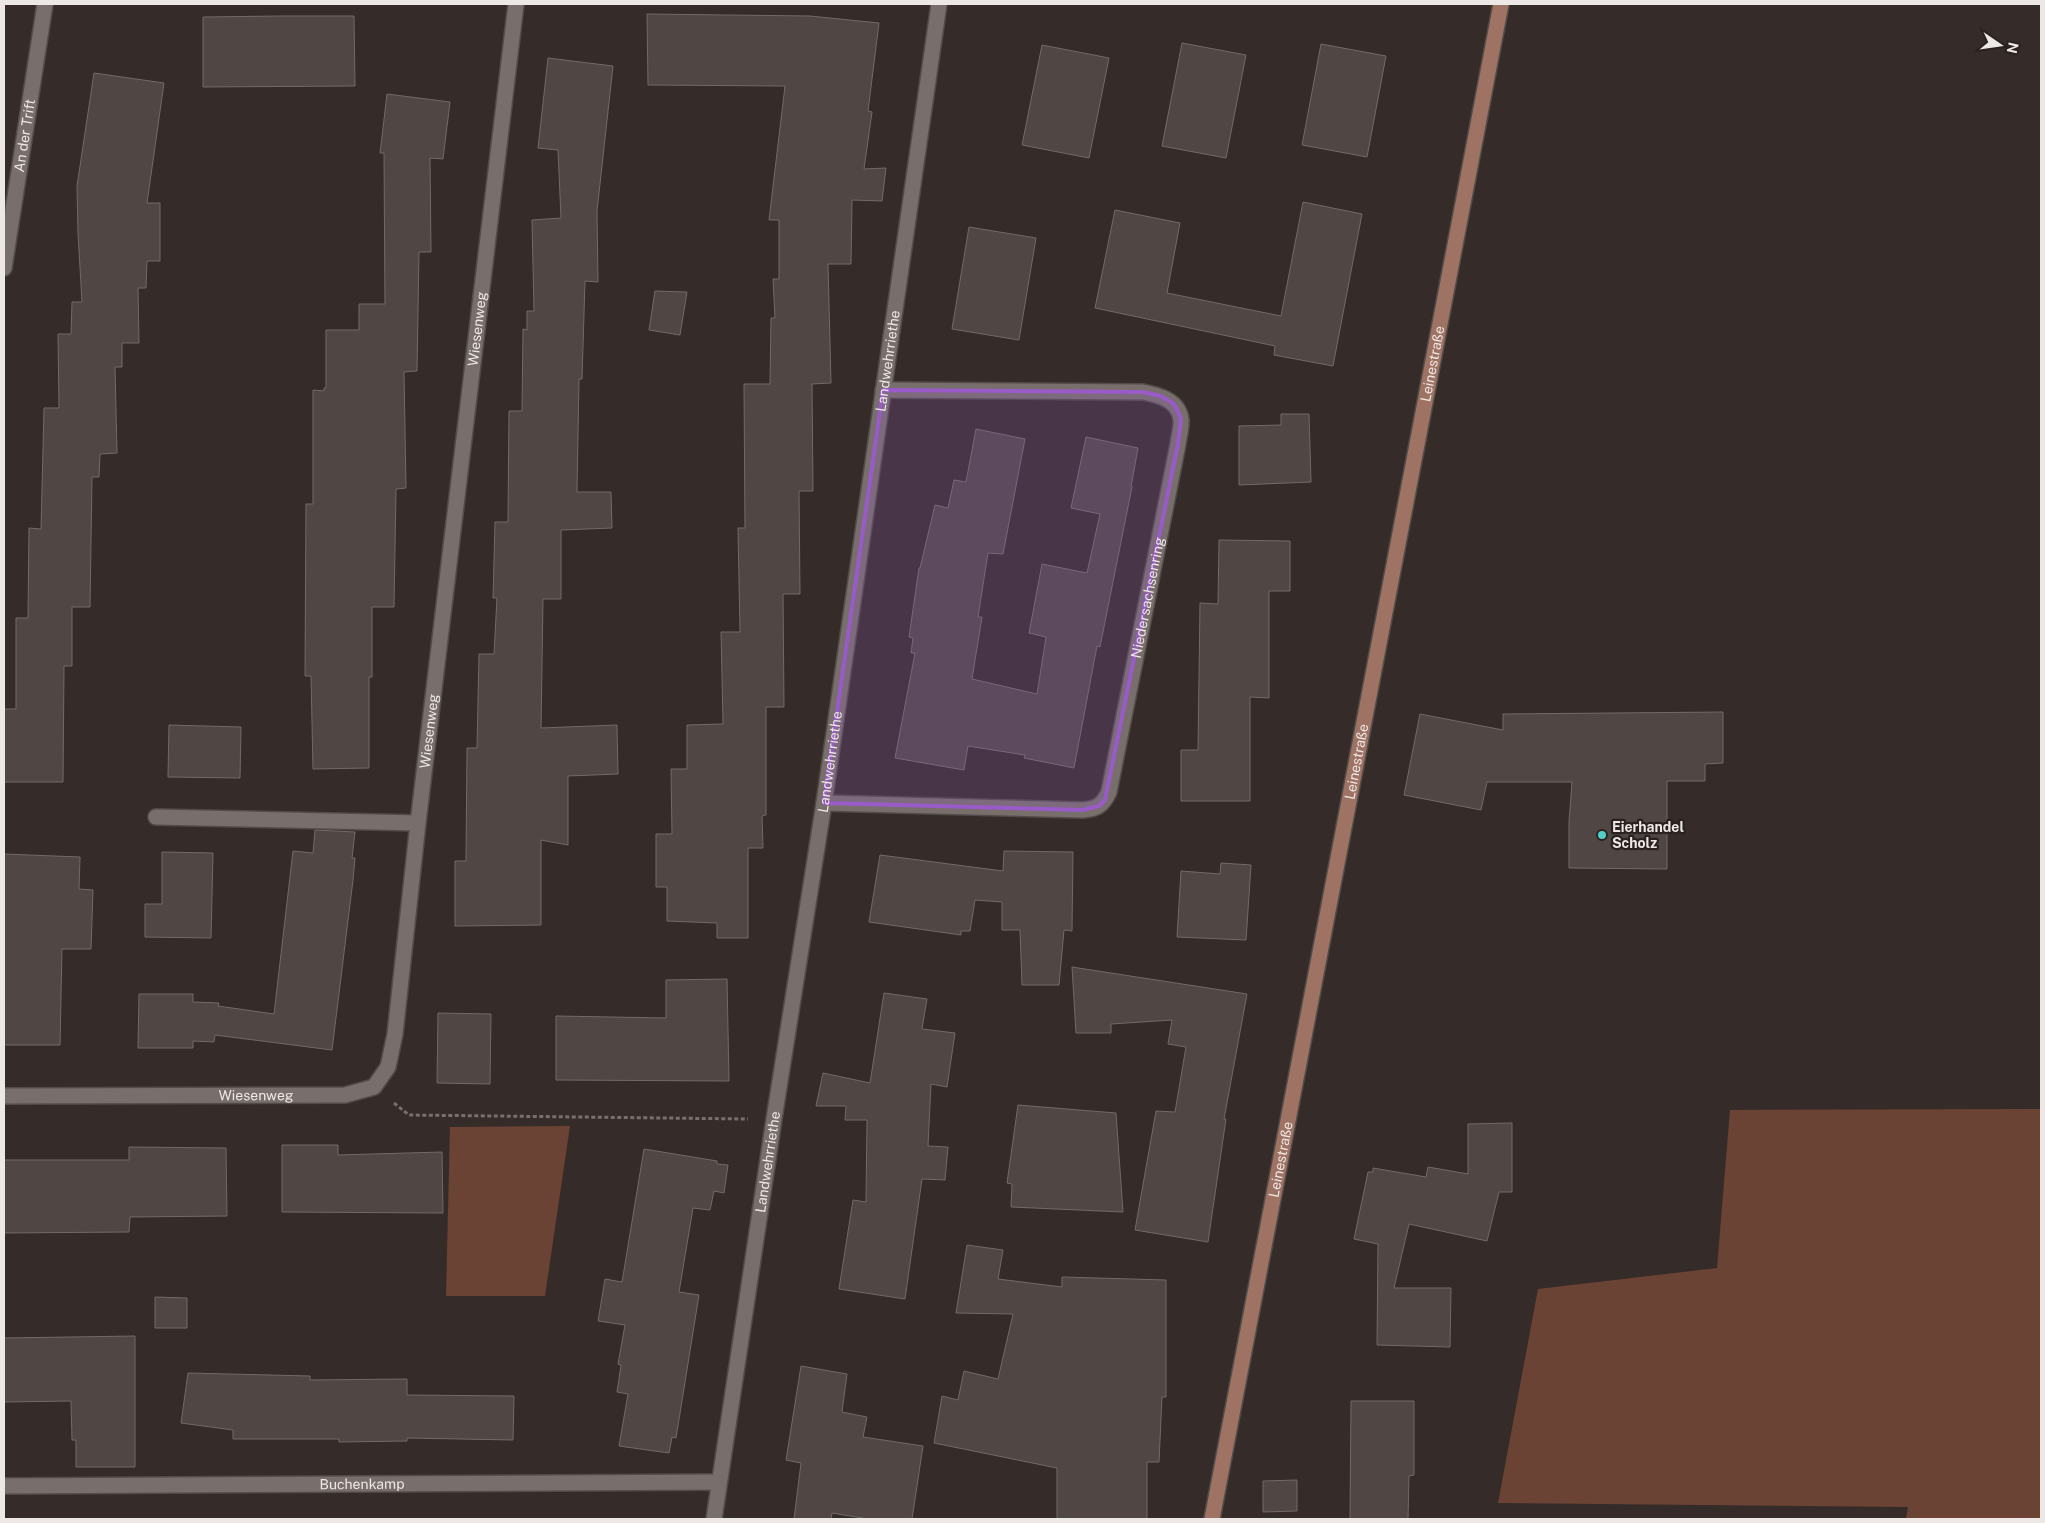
<svg xmlns="http://www.w3.org/2000/svg" width="2045" height="1523" font-family="'Public Sans',sans-serif">
<rect width="100%" height="100%" fill="#352c29"/>
<!-- green -->
<g fill="#6b4334">
<path d="M 2041,1109 L 2041,1519 L 1906,1519 L 1908,1507 L 1498,1503 L 1538,1289 L 1717,1268 L 1730,1110 Z"/>
<path d="M 570,1126 L 545,1296 L 446,1296 L 450,1127 Z"/>
</g>
<!-- building -->
<g fill="#504744" stroke="#736a66">
<path d="M 647,14 L 810,16 L 879,23 L 868,111 L 872,112 L 864,169 L 886,168 L 882,201 L 852,200 L 851,264 L 828,264 L 831,383 L 812,384 L 813,491 L 799,491 L 800,594 L 783,594 L 784,707 L 766,707 L 766,815 L 762,816 L 763,848 L 748,848 L 748,938 L 717,938 L 717,923 L 667,921 L 667,887 L 656,887 L 656,834 L 672,834 L 671,769 L 687,769 L 687,725 L 723,724 L 721,632 L 740,632 L 738,528 L 745,528 L 744,384 L 770,384 L 771,318 L 775,318 L 773,279 L 779,279 L 779,220 L 769,220 L 785,86 L 648,85 Z"/>
<path d="M 280,16 L 354,16 L 355,86 L 203,87 L 203,17 Z"/>
<path d="M 1182,43 L 1246,55 L 1226,158 L 1162,146 Z"/>
<path d="M 1321,44 L 1386,56 L 1367,157 L 1302,145 Z"/>
<path d="M 1042,45 L 1109,58 L 1089,158 L 1022,145 Z"/>
<path d="M 548,58 L 613,66 L 597,211 L 598,282 L 585,281 L 582,379 L 579,379 L 577,492 L 611,492 L 612,528 L 561,530 L 561,599 L 543,599 L 541,728 L 617,725 L 618,774 L 568,776 L 568,845 L 541,840 L 541,925 L 455,926 L 455,861 L 466,861 L 467,748 L 477,748 L 479,654 L 494,654 L 497,598 L 493,598 L 495,522 L 508,522 L 509,411 L 522,411 L 523,329 L 527,330 L 527,311 L 534,311 L 532,220 L 561,218 L 558,150 L 538,148 Z"/>
<path d="M 94,73 L 164,83 L 147,203 L 160,203 L 160,261 L 147,261 L 146,288 L 138,288 L 139,343 L 122,343 L 122,367 L 115,367 L 117,453 L 100,454 L 99,477 L 92,477 L 90,607 L 72,607 L 72,666 L 64,666 L 63,782 L 4,782 L 4,709 L 16,709 L 16,618 L 28,618 L 29,528 L 41,529 L 44,408 L 59,408 L 58,334 L 71,334 L 72,302 L 82,302 L 78,233 L 77,186 Z"/>
<path d="M 387,94 L 450,102 L 443,159 L 430,158 L 431,252 L 419,252 L 417,371 L 404,372 L 406,488 L 396,489 L 394,607 L 372,607 L 372,677 L 369,677 L 369,768 L 313,769 L 311,676 L 305,676 L 306,504 L 313,504 L 313,390 L 324,391 L 324,388 L 326,388 L 326,330 L 359,330 L 359,304 L 385,304 L 384,153 L 380,153 Z"/>
<path d="M 1303,202 L 1362,214 L 1333,366 L 1274,355 L 1275,346 L 1095,308 L 1115,210 L 1180,223 L 1167,293 L 1281,316 Z"/>
<path d="M 969,227 L 1036,238 L 1019,340 L 952,329 Z"/>
<path d="M 655,291 L 687,292 L 680,335 L 649,330 Z"/>
<path d="M 1281,414 L 1309,414 L 1311,482 L 1239,485 L 1239,426 L 1281,425 Z"/>
<path d="M 976,429 L 1025,439 L 1003,554 L 988,553 L 978,617 L 982,617 L 972,679 L 1037,694 L 1046,637 L 1029,633 L 1042,564 L 1087,573 L 1100,514 L 1071,508 L 1086,437 L 1138,448 L 1131,487 L 1132,487 L 1100,647 L 1097,646 L 1074,768 L 1024,758 L 1025,755 L 968,746 L 964,770 L 895,758 L 915,653 L 911,653 L 913,638 L 909,637 L 919,568 L 920,568 L 935,505 L 948,508 L 954,480 L 966,482 Z"/>
<path d="M 1219,540 L 1290,541 L 1290,591 L 1269,591 L 1269,698 L 1250,697 L 1250,801 L 1181,801 L 1181,750 L 1198,750 L 1200,603 L 1218,604 Z"/>
<path d="M 1723,712 L 1723,763 L 1705,764 L 1705,781 L 1667,781 L 1667,869 L 1569,868 L 1569,822 L 1572,782 L 1487,782 L 1481,810 L 1404,795 L 1420,714 L 1503,730 L 1503,714 Z"/>
<path d="M 169,725 L 241,727 L 240,778 L 168,777 Z"/>
<path d="M 315,830 L 355,832 L 352,858 L 355,858 L 353,880 L 332,1050 L 215,1035 L 214,1042 L 193,1041 L 193,1048 L 138,1048 L 139,994 L 193,994 L 193,1002 L 219,1003 L 218,1006 L 274,1014 L 293,851 L 313,853 Z"/>
<path d="M 1004,851 L 1073,852 L 1072,931 L 1064,930 L 1059,985 L 1022,985 L 1020,930 L 1002,930 L 1002,902 L 975,900 L 970,931 L 961,931 L 961,935 L 869,922 L 880,855 L 1003,871 Z"/>
<path d="M 162,852 L 213,853 L 211,938 L 145,937 L 145,904 L 162,904 Z"/>
<path d="M 4,854 L 80,857 L 79,889 L 93,890 L 91,949 L 62,949 L 60,1045 L 4,1045 Z"/>
<path d="M 1221,863 L 1251,865 L 1246,940 L 1177,937 L 1181,871 L 1220,874 Z"/>
<path d="M 1072,967 L 1247,994 L 1224,1119 L 1226,1119 L 1208,1242 L 1135,1230 L 1156,1111 L 1175,1112 L 1186,1047 L 1168,1044 L 1172,1020 L 1111,1024 L 1111,1033 L 1076,1033 Z"/>
<path d="M 727,979 L 729,1081 L 556,1080 L 556,1016 L 666,1018 L 666,980 Z"/>
<path d="M 884,993 L 927,999 L 922,1029 L 955,1033 L 947,1087 L 931,1084 L 928,1146 L 948,1147 L 945,1180 L 922,1179 L 905,1299 L 839,1289 L 853,1200 L 866,1202 L 867,1120 L 845,1120 L 846,1106 L 816,1106 L 823,1073 L 870,1083 Z"/>
<path d="M 438,1013 L 491,1014 L 490,1084 L 437,1083 Z"/>
<path d="M 1018,1105 L 1116,1113 L 1123,1212 L 1011,1207 L 1012,1184 L 1007,1183 Z"/>
<path d="M 1512,1123 L 1512,1192 L 1499,1192 L 1487,1241 L 1409,1224 L 1394,1288 L 1451,1288 L 1450,1347 L 1377,1345 L 1378,1244 L 1354,1239 L 1368,1172 L 1373,1172 L 1373,1168 L 1426,1177 L 1428,1167 L 1468,1174 L 1468,1124 Z"/>
<path d="M 282,1145 L 338,1145 L 338,1155 L 442,1152 L 443,1213 L 282,1212 Z"/>
<path d="M 129,1147 L 226,1148 L 227,1216 L 130,1217 L 129,1232 L 4,1233 L 4,1160 L 129,1160 Z"/>
<path d="M 644,1149 L 717,1161 L 717,1164 L 728,1165 L 724,1193 L 714,1191 L 710,1210 L 693,1208 L 679,1292 L 699,1295 L 676,1438 L 672,1437 L 669,1453 L 619,1446 L 628,1394 L 617,1392 L 621,1365 L 618,1364 L 625,1325 L 598,1321 L 605,1279 L 622,1282 Z"/>
<path d="M 967,1245 L 1003,1250 L 998,1279 L 1062,1287 L 1062,1277 L 1166,1280 L 1166,1397 L 1162,1397 L 1159,1462 L 1147,1462 L 1147,1519 L 1057,1519 L 1057,1468 L 934,1443 L 942,1396 L 958,1400 L 964,1371 L 998,1379 L 1013,1314 L 956,1313 Z"/>
<path d="M 155,1297 L 187,1298 L 187,1328 L 155,1328 Z"/>
<path d="M 135,1336 L 135,1467 L 76,1467 L 76,1440 L 72,1440 L 71,1401 L 4,1402 L 4,1338 Z"/>
<path d="M 801,1366 L 847,1374 L 842,1412 L 867,1417 L 863,1437 L 923,1446 L 912,1519 L 868,1519 L 832,1513 L 831,1519 L 794,1519 L 801,1463 L 786,1460 Z"/>
<path d="M 188,1373 L 310,1376 L 310,1380 L 407,1379 L 407,1395 L 514,1396 L 513,1440 L 407,1438 L 407,1441 L 339,1442 L 339,1439 L 233,1439 L 233,1430 L 181,1423 Z"/>
<path d="M 1351,1401 L 1414,1401 L 1414,1475 L 1409,1476 L 1408,1519 L 1350,1519 Z"/>
<path d="M 1297,1480 L 1297,1511 L 1263,1512 L 1263,1481 Z"/>
</g>
<g fill="none" stroke-linecap="round" stroke-linejoin="round">
<!-- lane casing -->
<g stroke="#524c49" stroke-width="18">
<path id="lane" d="M 156,817 L 418,823"/>
</g>
<!-- street casing -->
<g stroke="#524c49" stroke-width="18">
<g id="street">
<path id="s1" d="M 4,268 L 45,4"/>
<path id="s2" d="M 824,803 L 1083,810 C 1097,809 1103,805 1109,792 L 1178,444 C 1179,436 1182,426 1181,419 C 1178,400 1159,395 1143,392 L 883,390"/>
<path id="s3" d="M 4,1096 L 345,1095 L 374,1087 L 388,1067 L 395,1034 L 418,823 L 516,4"/>
<path id="s4" d="M 4,1486 L 719,1482"/>
<path id="s5" d="M 714,1519 L 774,1119 L 824,803 L 939,4"/>
</g>
</g>
<!-- secondary casing -->
<g stroke="#524c49" stroke-width="18">
<g id="secondary">
<path id="s6" d="M 1212,1519 L 1501,4"/>
</g>
</g>
<!-- path -->
<path stroke="#78706e" stroke-width="3" stroke-dasharray="4 2.5" stroke-linecap="butt" d="M 394,1103 L 409,1115 L 748,1119"/>
<!-- lane -->
<use href="#lane" stroke="#786e6b" stroke-width="15"/>
<!-- street -->
<use href="#street" stroke="#786e6b" stroke-width="15"/>
<!-- secondary -->
<use href="#secondary" stroke="#9f7363" stroke-width="15"/>
</g>
<!-- marked area -->
<path fill="#985bc8" fill-opacity="0.2" stroke="#985bc8" stroke-width="4" stroke-linejoin="round" d="M 883,390 L 1143,392 L 1161,396 L 1174,404 L 1181,418 L 1178,444 L 1105,800 L 1099,806 L 1083,810 L 824,803 Z"/>
<!-- markers -->
<circle fill="#54cdc7" stroke="#2a2220" stroke-width="2" cx="1602" cy="835" r="5"/>
<g text-anchor="middle" stroke-width="4.5" stroke-linejoin="round" paint-order="stroke">
<!-- street labels -->
<g font-size="14" fill="#ede7e5" stroke="#2a2220">
<text dy="5" stroke="none"><textPath href="#s1" startOffset="134">An der Trift</textPath></text>
<text dy="5" stroke="none"><textPath href="#s3" startOffset="1139">Wiesenweg</textPath></text>
<text dy="5" stroke="none"><textPath href="#s5" startOffset="1171">Landwehrriethe</textPath></text>
<text dy="5" stroke="none"><textPath href="#s6" startOffset="1176">Leinestraße</textPath></text>
<text dy="5" stroke="none"><textPath href="#s2" startOffset="491">Niedersachsenring</textPath></text>
<text dy="5" stroke="none"><textPath href="#s3" startOffset="734">Wiesenweg</textPath></text>
<text dy="5" stroke="none"><textPath href="#s5" startOffset="766">Landwehrriethe</textPath></text>
<text dy="5" stroke="none"><textPath href="#s6" startOffset="771">Leinestraße</textPath></text>
<text dy="5" stroke="none"><textPath href="#s3" startOffset="252">Wiesenweg</textPath></text>
<text dy="5" stroke="none"><textPath href="#s6" startOffset="366">Leinestraße</textPath></text>
<text dy="5" stroke="none"><textPath href="#s5" startOffset="361">Landwehrriethe</textPath></text>
<text dy="5" stroke="none"><textPath href="#s4" startOffset="358">Buchenkamp</textPath></text>
</g>
<!-- poi labels -->
<g font-size="14" font-weight="bold" fill="#ede7e5" stroke="#2a2220" text-anchor="start">
<text x="1612" y="832">Eierhandel<tspan x="1612" dy="16">Scholz</tspan></text>
</g>
</g>
<!-- border -->
<rect width="2045" height="1523" fill="none" stroke="#ede7e5" stroke-width="10"/>
<!-- north arrow -->
<g transform="translate(2000 45) rotate(103)" stroke="#2a2220" stroke-width="4" paint-order="stroke">
<path d="M0-4L9 19L0 12L-9 19Z" fill="#ede7e5"/>
<text y="-8" font-size="14" font-weight="bold" text-anchor="middle" fill="#ede7e5">N</text>
</g>
</svg>
